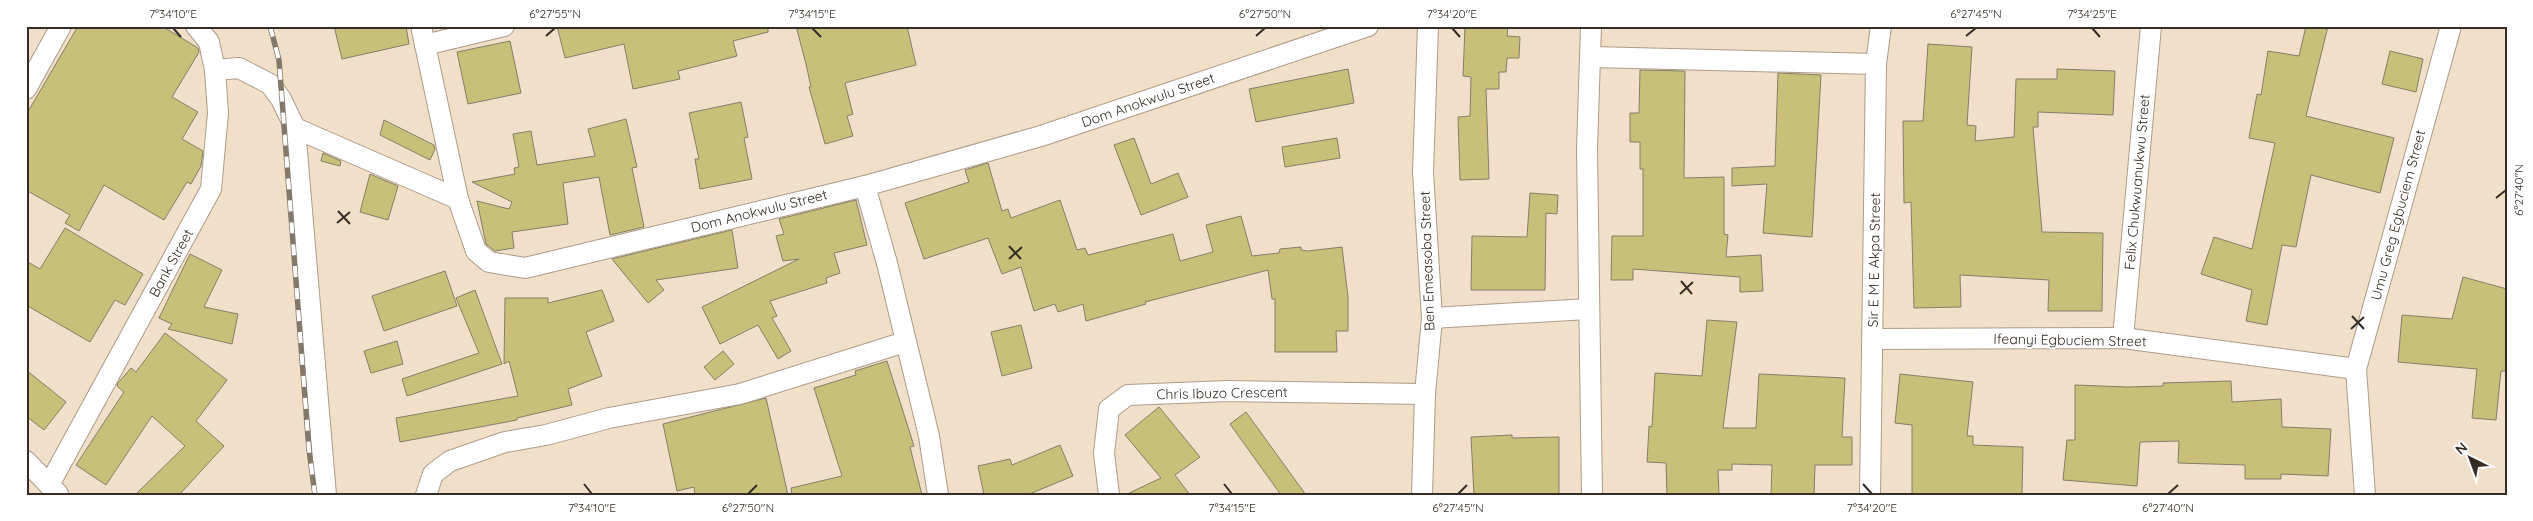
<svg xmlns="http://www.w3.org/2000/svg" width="2533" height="521" font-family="Quicksand,sans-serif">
<rect width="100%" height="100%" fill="#f2dfca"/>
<!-- building -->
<g fill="#c8c079" stroke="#827f67">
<path d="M 78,26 L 162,26 L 198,48 L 199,52 L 172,97 L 198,112 L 182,139 L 203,151 L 201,166 L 191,184 L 187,182 L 164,220 L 104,185 L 79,231 L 65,223 L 70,215 L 26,190 L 26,115 Z"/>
<path d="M 334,26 L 406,26 L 409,44 L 342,59 Z"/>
<path d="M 557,26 L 768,26 L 768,32 L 733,41 L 737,56 L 678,71 L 680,79 L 633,89 L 624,44 L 565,58 Z"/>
<path d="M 796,26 L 907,26 L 916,65 L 845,83 L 853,114 L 847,116 L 853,136 L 825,144 L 809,87 L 811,87 L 806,64 Z"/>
<path d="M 1465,26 L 1508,26 L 1507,36 L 1520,37 L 1519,58 L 1507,58 L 1506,72 L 1499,72 L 1499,89 L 1486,89 L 1489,179 L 1460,180 L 1458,117 L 1470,116 L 1471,77 L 1463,76 Z"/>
<path d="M 2306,26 L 2328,26 L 2306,116 L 2394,138 L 2380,193 L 2311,175 L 2296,247 L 2282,245 L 2267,325 L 2246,321 L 2252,290 L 2201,274 L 2214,237 L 2252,249 L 2275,143 L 2249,138 L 2257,94 L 2261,95 L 2268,51 L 2299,56 Z"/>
<path d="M 510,41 L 521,93 L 468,104 L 457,52 Z"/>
<path d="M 1928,44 L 1972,47 L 1967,125 L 1976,126 L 1975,141 L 2014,137 L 2016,79 L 2057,79 L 2057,69 L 2115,71 L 2113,115 L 2038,112 L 2038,127 L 2033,127 L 2042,232 L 2103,233 L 2102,311 L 2048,311 L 2049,280 L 1960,275 L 1961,307 L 1914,308 L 1911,202 L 1904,203 L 1903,121 L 1923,121 Z"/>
<path d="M 2390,51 L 2423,59 L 2416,92 L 2382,84 Z"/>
<path d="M 1348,69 L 1354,103 L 1256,122 L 1249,89 Z"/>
<path d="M 1640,70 L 1685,71 L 1684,178 L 1724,177 L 1724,234 L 1728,235 L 1726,257 L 1761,255 L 1763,291 L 1740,292 L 1740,277 L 1633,269 L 1633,280 L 1611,280 L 1612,236 L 1643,236 L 1643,169 L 1640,169 L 1640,142 L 1630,142 L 1630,113 L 1639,113 Z"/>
<path d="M 1778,73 L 1821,75 L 1812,237 L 1763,233 L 1767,184 L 1732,186 L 1732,168 L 1775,166 Z"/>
<path d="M 741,102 L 748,137 L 744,138 L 752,179 L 700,189 L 695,159 L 699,159 L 689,113 Z"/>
<path d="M 626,119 L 637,167 L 632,168 L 644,227 L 610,235 L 599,177 L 563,183 L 568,224 L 512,232 L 514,248 L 495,251 L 486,244 L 477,201 L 509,209 L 512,202 L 472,182 L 515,174 L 514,168 L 519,167 L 513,134 L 531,131 L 537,165 L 595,156 L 588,129 Z"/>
<path d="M 384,120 L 434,145 L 435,149 L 430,160 L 380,135 Z"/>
<path d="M 1134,138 L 1151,184 L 1178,173 L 1188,197 L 1141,215 L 1114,145 Z"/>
<path d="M 1337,138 L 1340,158 L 1285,167 L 1282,147 Z"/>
<path d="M 323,153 L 341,161 L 340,166 L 321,161 Z"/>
<path d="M 988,163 L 1002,211 L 1008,209 L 1011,218 L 1060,200 L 1077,250 L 1085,248 L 1088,255 L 1173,234 L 1180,261 L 1213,252 L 1206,225 L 1241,216 L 1252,256 L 1279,253 L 1280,249 L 1301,247 L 1301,250 L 1308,251 L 1342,247 L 1348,297 L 1348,331 L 1336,331 L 1337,352 L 1275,352 L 1275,299 L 1272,299 L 1268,270 L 1145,302 L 1146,304 L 1086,321 L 1083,304 L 1058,312 L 1055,304 L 1034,311 L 1021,267 L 1002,274 L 988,238 L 924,259 L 905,203 L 969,182 L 965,170 Z"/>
<path d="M 370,174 L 398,186 L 388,220 L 360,212 Z"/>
<path d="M 1530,193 L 1558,195 L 1557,214 L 1546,213 L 1545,290 L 1471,290 L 1472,236 L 1527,237 Z"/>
<path d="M 856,200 L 867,245 L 834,253 L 840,273 L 826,278 L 827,283 L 770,301 L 777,316 L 772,318 L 791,351 L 778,359 L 758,325 L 720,344 L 702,307 L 799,259 L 783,261 L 776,236 L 784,234 L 779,219 Z"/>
<path d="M 65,228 L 143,274 L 125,305 L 115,300 L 90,342 L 26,305 L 26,261 L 40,269 Z"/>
<path d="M 732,230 L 738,268 L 656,280 L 664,290 L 648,303 L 612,259 Z"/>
<path d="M 190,254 L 222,270 L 204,307 L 238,314 L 232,344 L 168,329 L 172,324 L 159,318 Z"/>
<path d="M 445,271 L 457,306 L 384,331 L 372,296 Z"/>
<path d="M 2463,277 L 2507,289 L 2507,371 L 2501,371 L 2496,420 L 2472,418 L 2477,369 L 2398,362 L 2402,315 L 2452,319 Z"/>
<path d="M 475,290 L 502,364 L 407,396 L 402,379 L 479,353 L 456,298 Z"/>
<path d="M 602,290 L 614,321 L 586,332 L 602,376 L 568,389 L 572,405 L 517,418 L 517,420 L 400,442 L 396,418 L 518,396 L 509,361 L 504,364 L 505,298 L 548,298 L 548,303 Z"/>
<path d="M 1707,320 L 1737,322 L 1723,428 L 1756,428 L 1759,374 L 1845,378 L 1842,437 L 1852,437 L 1852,465 L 1815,465 L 1814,495 L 1771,495 L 1772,465 L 1732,464 L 1732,470 L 1718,470 L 1719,495 L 1667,495 L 1666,463 L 1647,462 L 1649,426 L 1652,427 L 1655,373 L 1702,376 Z"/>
<path d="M 1021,325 L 1032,368 L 1002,376 L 991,332 Z"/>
<path d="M 165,333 L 227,380 L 196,421 L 224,446 L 179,495 L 135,495 L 185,446 L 152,416 L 106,485 L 76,465 L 124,392 L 117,386 L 118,383 L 131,368 L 136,372 Z"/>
<path d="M 397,341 L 403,364 L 371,373 L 364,351 Z"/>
<path d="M 723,351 L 734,364 L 715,380 L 704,367 Z"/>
<path d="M 887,361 L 914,446 L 910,447 L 922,495 L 792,495 L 791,488 L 842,476 L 814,388 L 856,375 L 855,371 Z"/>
<path d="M 26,370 L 66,402 L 44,430 L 26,416 Z"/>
<path d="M 1900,374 L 1973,382 L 1967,436 L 1973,436 L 1973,445 L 2023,447 L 2022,495 L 1912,495 L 1912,425 L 1895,423 Z"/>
<path d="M 2231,381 L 2232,402 L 2281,399 L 2282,427 L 2331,429 L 2328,476 L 2281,474 L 2281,479 L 2245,479 L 2245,465 L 2178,463 L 2179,441 L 2140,442 L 2137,486 L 2063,480 L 2067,440 L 2075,440 L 2075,385 L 2127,387 L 2163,386 L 2163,383 Z"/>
<path d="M 766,398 L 788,495 L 695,495 L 694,487 L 677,491 L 663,424 Z"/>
<path d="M 1159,407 L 1200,457 L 1175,475 L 1190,495 L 1125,495 L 1161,478 L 1125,435 Z"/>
<path d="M 1246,412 L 1306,495 L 1281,495 L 1230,424 Z"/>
<path d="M 1512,435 L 1512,438 L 1559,437 L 1559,495 L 1474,495 L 1471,437 Z"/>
<path d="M 1060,445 L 1073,476 L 1027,495 L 984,495 L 978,466 L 1010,459 L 1012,465 Z"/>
</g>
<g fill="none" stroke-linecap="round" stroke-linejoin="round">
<!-- minor casing -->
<g stroke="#ad9b87" stroke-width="22">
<g id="minor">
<path d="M 421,26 L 458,199 L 476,251 L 489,262 L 525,268 L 865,186 L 1041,136 L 1368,26"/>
<path d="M 1591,26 L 1587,149 L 1592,495"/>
<path d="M 425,45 L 504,26"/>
<path d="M 1592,57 L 1876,64"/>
<path d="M 215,70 L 239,68 L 270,84 L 281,99 L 295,128 L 458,199"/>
<path d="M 26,89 L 61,26"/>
<path d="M 295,128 L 326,495"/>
<path d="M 865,186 L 887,263 L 929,436 L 938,495"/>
<path d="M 1432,318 L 1588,309"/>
<path d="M 2123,338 L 2151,26"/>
<path d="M 1873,339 L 2123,338 L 2356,369"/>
<path d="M 26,461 L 58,494"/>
<path d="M 49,485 L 211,189 L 218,113 L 215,70 L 209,42 L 196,26"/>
<path d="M 426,495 L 433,474 L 450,461 L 505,442 L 546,435 L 609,418 L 740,394 L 905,342"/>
<path d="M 1109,495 L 1104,453 L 1109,409 L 1128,395 L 1228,391 L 1425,394"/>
<path d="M 1422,495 L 1425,394 L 1432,318 L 1423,172 L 1428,26"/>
<path d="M 1870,495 L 1876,64 L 1881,26"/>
<path d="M 2365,495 L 2356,369 L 2451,26"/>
</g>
</g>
<!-- minor -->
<use href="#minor" stroke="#fff" stroke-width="20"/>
<!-- rail casing -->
<g stroke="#84786a" stroke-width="5.5">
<path id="rail" d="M 270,26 L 279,60 L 309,450 L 315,495"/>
</g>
<!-- rail -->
<use href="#rail" stroke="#fff" stroke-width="4" stroke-dasharray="11" stroke-linecap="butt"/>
</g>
<!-- ticks -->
<path fill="none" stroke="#352d25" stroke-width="2" d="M 173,28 L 181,37M 812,28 L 821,37M 1452,28 L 1460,37M 2092,28 L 2100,37M 546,36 L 555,28M 1256,36 L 1265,28M 1966,36 L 1976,28M 2496,198 L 2506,190M 338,211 L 350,224M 337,223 L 350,212M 1009,246 L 1021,259M 1009,259 L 1022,247M 1681,281 L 1692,294M 1680,294 L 1693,282M 2352,316 L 2364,329M 2351,329 L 2364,317M 584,484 L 592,494M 1224,484 L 1232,494M 1863,484 L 1872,494M 748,494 L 757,485M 1458,494 L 1467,485M 2168,494 L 2178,485"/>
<g text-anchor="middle" stroke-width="4" stroke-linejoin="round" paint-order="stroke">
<!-- street labels -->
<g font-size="14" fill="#352d25" stroke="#fff">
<text transform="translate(1148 100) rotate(-19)" y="5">Dom Anokwulu Street</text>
<text transform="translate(2137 182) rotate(-85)" y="5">Felix Chukwuanukwu Street</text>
<text transform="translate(759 211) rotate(-14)" y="5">Dom Anokwulu Street</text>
<text transform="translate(2398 215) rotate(-75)" y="5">Umu Greg Egbuciem Street</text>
<text transform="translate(1874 260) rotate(-89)" y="5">Sir E M E Akpa Street</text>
<text transform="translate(1427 261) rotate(-92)" y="5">Ben Emeasoba Street</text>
<text transform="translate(171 263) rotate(-61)" y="5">Bank Street</text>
<text transform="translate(2070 340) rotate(1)" y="5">Ifeanyi Egbuciem Street</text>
<text transform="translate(1222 393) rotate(-1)" y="5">Chris Ibuzo Crescent</text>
</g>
</g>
<!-- border -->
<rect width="2533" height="521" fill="none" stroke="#ffffff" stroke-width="55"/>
<!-- north arrow -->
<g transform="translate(2470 458) rotate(318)" stroke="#ffffff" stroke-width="4" paint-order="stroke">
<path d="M0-4L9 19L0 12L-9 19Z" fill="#352d25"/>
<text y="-8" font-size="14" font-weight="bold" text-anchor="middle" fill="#352d25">N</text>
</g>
<rect x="28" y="28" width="2478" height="466" fill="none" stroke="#352d25" stroke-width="2"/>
<g font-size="12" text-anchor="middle" fill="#352d25">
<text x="173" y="18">7°34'10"E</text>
<text x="555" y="18">6°27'55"N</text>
<text x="812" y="18">7°34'15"E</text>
<text x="1265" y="18">6°27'50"N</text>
<text x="1452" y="18">7°34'20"E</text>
<text x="1976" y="18">6°27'45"N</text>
<text x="2092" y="18">7°34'25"E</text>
<text transform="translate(2519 190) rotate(-90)" y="4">6°27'40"N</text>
<text x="592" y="512">7°34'10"E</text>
<text x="748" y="512">6°27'50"N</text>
<text x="1232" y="512">7°34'15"E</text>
<text x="1458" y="512">6°27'45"N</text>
<text x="1872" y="512">7°34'20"E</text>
<text x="2168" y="512">6°27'40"N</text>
</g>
</svg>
